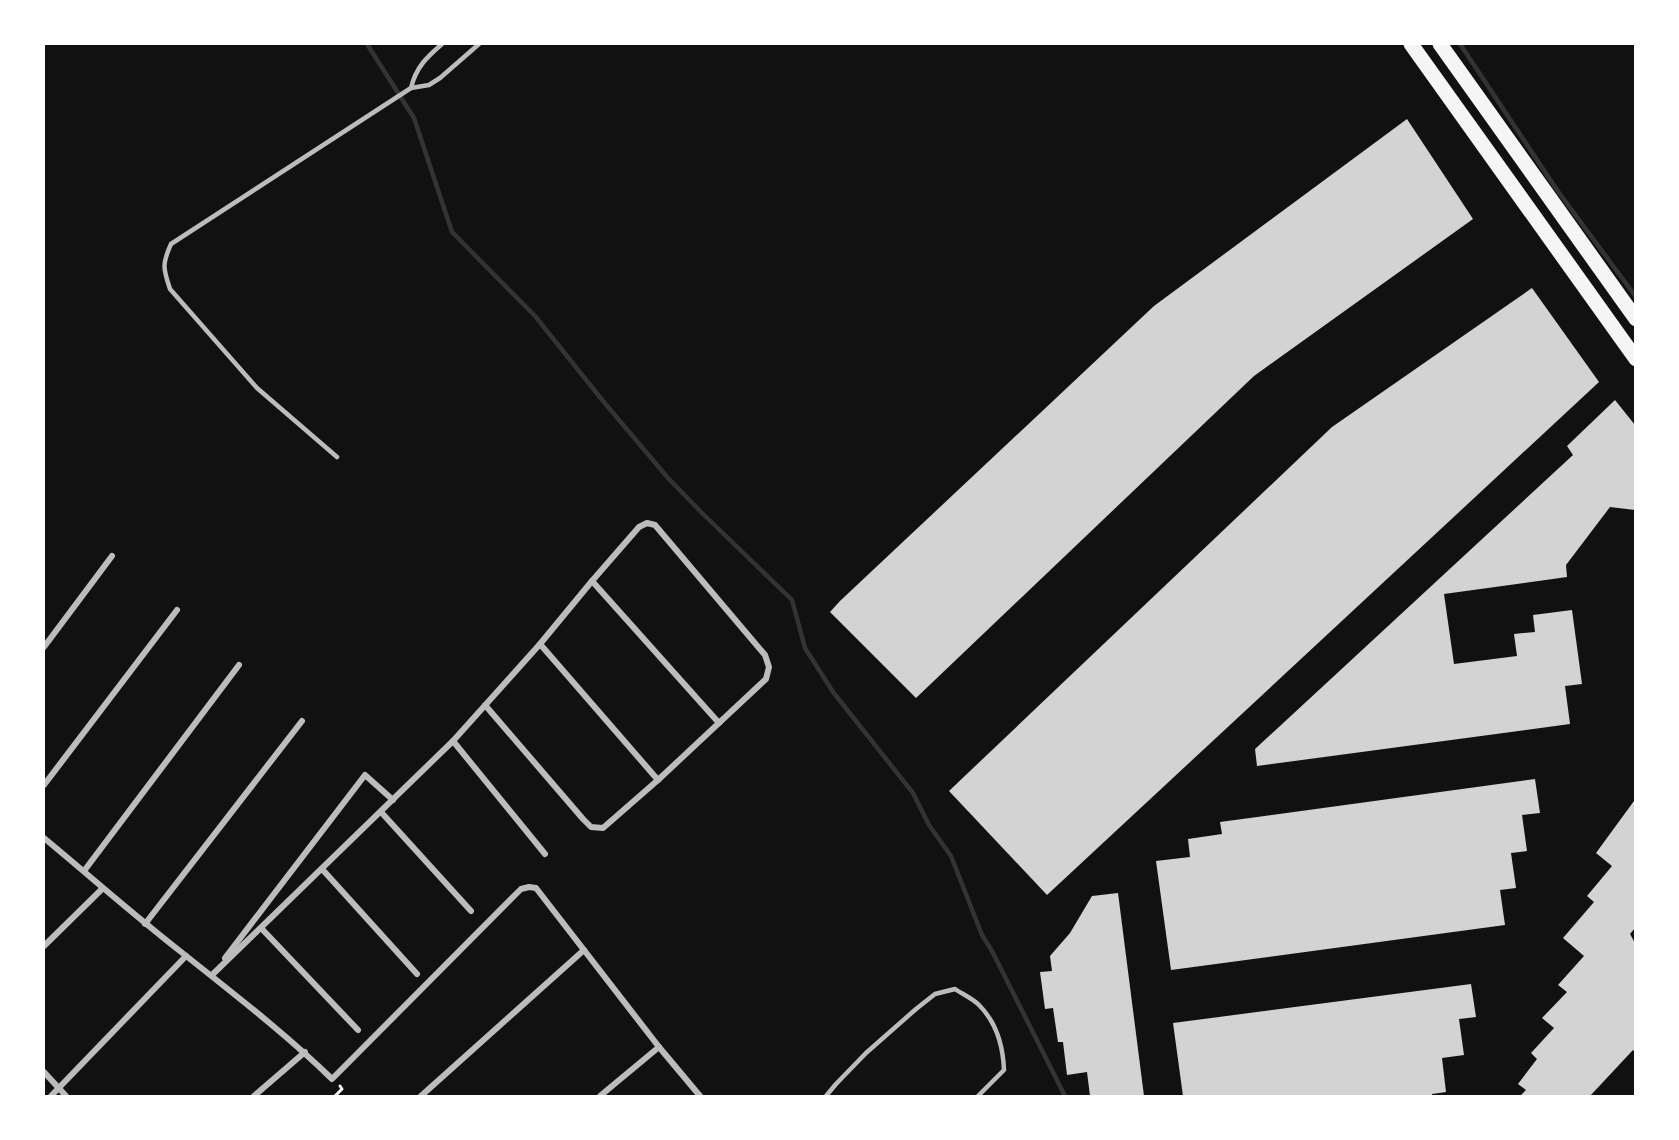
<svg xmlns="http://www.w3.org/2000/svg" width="1679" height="1140" font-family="'Nunito Sans',sans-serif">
<rect width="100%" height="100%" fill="#111"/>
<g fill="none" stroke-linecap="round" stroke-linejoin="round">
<!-- stream -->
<g stroke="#333" stroke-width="4.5">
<path d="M 367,44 L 414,118 L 452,232 L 535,316 L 603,401 L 668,478 L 702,513 L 792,600 L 805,648 L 833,692 L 913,793 L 929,825 L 951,856 L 982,935 L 992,951 L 1065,1096"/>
<path d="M 1460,44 L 1557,190 L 1636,297"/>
</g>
</g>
<!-- building -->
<g fill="#d3d3d3">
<path d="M 1407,119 L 1473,219 L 1254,376 L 916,698 L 830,612 L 840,601 L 1154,306 Z"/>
<path d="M 1532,288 L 1599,382 L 1047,895 L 949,791 L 1332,427 Z"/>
<path d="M 1615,400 L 1635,425 L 1635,510 L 1610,507 L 1566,565 L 1567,577 L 1444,594 L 1454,664 L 1517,656 L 1514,634 L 1535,632 L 1533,615 L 1572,610 L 1582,684 L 1565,686 L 1570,724 L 1257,766 L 1255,749 L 1573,455 L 1567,446 Z"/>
<path d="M 1535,779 L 1540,813 L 1522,815 L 1527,851 L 1511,853 L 1516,888 L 1500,890 L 1505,925 L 1171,970 L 1156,861 L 1190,857 L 1188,839 L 1222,834 L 1220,822 Z"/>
<path d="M 1634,801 L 1635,802 L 1635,928 L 1630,934 L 1635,943 L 1635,1052 L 1633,1050 L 1590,1096 L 1520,1096 L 1526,1090 L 1518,1084 L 1537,1059 L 1531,1053 L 1554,1028 L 1542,1018 L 1567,992 L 1558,985 L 1584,956 L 1563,938 L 1594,902 L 1587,896 L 1612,866 L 1596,853 Z"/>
<path d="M 1118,893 L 1144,1096 L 1090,1096 L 1087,1072 L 1067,1075 L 1063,1042 L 1058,1042 L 1053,1008 L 1045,1009 L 1040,972 L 1052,971 L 1050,956 L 1070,933 L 1092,896 Z"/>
<path d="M 1471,984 L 1476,1017 L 1459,1019 L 1464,1055 L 1442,1058 L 1446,1092 L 1432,1094 L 1432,1096 L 1183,1096 L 1173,1023 Z"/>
</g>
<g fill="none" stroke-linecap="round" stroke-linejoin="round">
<!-- path -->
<path stroke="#f5f5f5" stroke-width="3" d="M 335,1096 L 342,1089 L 340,1086"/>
<!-- service -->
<g stroke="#bcbcbc" stroke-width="4.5">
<path d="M 411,88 C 416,67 427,57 442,44"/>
<path d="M 337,457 L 257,388 L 170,289 C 163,268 162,264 171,244 L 411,88 L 429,85 L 440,78 L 479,44"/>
<path d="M 826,1096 L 836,1084 L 866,1053 L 916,1009 L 935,994 L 955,989 C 962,994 972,998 979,1005 C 997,1023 1003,1045 1004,1070 L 978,1096"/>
</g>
<!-- minor -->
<g stroke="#bcbcbc" stroke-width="6">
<path d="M 592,581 L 719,723"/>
<path d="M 540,644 L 658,780"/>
<path d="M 44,647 L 112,556"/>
<path d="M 453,741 L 545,854"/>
<path d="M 44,785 L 177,610"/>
<path d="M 381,812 L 471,911"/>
<path d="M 44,838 C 91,877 136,917 185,955 C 235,995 286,1034 332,1079 L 521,889 L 529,887 L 536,888 L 659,1047 L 700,1096"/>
<path d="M 322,869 L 417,974"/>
<path d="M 84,871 L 239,665"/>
<path d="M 145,924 L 302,721"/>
<path d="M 261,928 L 358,1030"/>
<path d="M 44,946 L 102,889"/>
<path d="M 225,958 L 365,775 L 393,800"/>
<path d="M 212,975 L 453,741 L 540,644 L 592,581 L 639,527 L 647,523 L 655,525 L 765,655 L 769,667 L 766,679 L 658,780 L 603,828 L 591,827 L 583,819 L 485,705"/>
<path d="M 44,1072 L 66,1096"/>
<path d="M 51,1096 L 186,956"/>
<path d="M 254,1096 L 305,1052"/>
<path d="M 421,1096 L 584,950"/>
<path d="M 600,1096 L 659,1047"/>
</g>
<!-- trunk -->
<g stroke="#f5f5f5" stroke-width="15">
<path d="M 1411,44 L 1636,359"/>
<path d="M 1440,44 L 1636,319"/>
</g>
</g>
<!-- border -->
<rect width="1679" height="1140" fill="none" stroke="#ffffff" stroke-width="90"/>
</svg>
